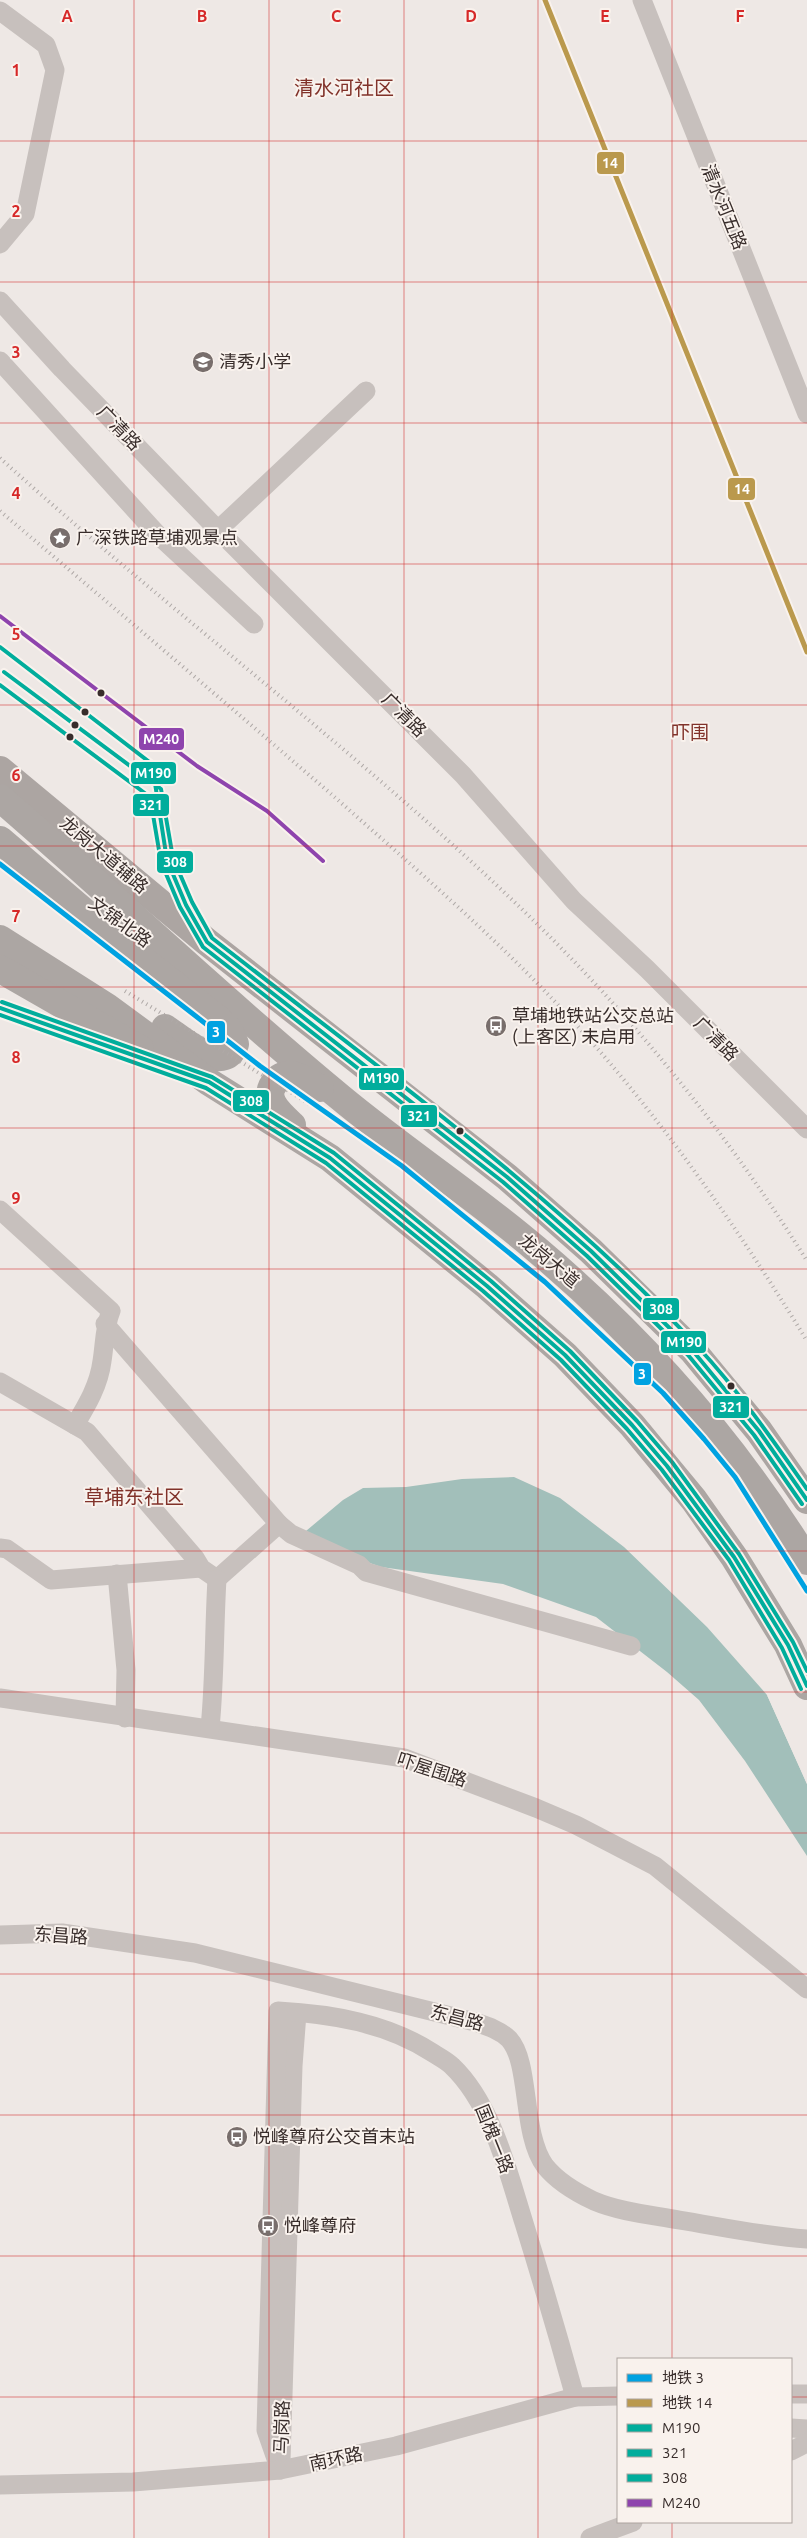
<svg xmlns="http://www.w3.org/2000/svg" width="807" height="2538" font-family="Ubuntu,'Noto Sans SC',sans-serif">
<rect width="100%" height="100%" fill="#eee8e5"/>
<!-- water -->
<path fill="#a2bfba" d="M 514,1477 L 560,1498 L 624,1547 L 707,1627 L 767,1695 L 807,1784 L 807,1856 L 745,1761 L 699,1700 L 667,1672 L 596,1617 L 503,1584 L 381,1567 L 333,1550 L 306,1531 L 343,1500 L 363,1488 L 406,1487 L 462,1479 Z"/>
<!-- pier -->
<path fill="#eee8e5" d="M 767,1695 L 772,1699 L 790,1738 L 807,1778 L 807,1784 Z"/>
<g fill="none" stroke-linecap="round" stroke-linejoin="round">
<!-- minor -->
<g stroke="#c7c0bd" stroke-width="19">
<path d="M 642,0 L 807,414"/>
<path d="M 0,11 L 46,45 L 55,70 L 25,214 L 0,244"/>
<path d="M 0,301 L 62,369 L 218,530 L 463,775 L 574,901 L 647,969 L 807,1129"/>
<path d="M 0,361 L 157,534 L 254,624"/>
<path d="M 218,530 L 366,391"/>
<path d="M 0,1210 L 111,1311 C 104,1328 105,1343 102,1361 C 99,1385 87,1405 75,1425"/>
<path d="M 105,1324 L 279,1524"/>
<path d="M 0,1382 L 87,1432 L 195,1558 L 201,1568 L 217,1579 L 279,1524 L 291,1534 L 359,1565 L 366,1572 L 631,1646"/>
<path d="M 0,1548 L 7,1549 L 51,1580 L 201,1568"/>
<path d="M 117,1574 L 126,1670 L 125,1718"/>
<path d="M 0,1698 L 404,1758 L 536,1808 L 576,1825 L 655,1866 L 807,1989"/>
<path d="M 210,1728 C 215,1678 214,1629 217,1579"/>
<path d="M 0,1935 L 62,1933 L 195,1953 L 475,2022 C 487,2026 500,2030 509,2039 C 531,2063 521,2133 545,2166 C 557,2181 577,2193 594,2201 C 620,2212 652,2215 679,2220 C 722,2227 764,2236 807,2239"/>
<path d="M 791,2394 L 807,2394"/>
<path d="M 791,2428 L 807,2429"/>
<path d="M 791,2451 L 807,2443"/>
<path d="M 281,2461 L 293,2066 L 297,2013"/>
<path d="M 280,2470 L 266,2430 L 278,2011 C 332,2014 387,2023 433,2053 C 439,2057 447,2061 452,2066 C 492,2104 508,2172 524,2223 C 542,2281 559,2339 575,2397"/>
<path d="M 0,2485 L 133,2482 L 280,2470 L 396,2446 L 575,2397 L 618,2396"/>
<path d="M 590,2538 L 633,2522"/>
</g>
<!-- primary -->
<path stroke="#aca5a2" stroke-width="28" d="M 0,770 L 207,942 L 507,1177 L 591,1251 L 693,1351 L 759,1431 L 807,1500"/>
<!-- trunk -->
<g stroke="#aca6a3" stroke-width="28">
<path d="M 0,798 C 115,897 224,1002 341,1098 C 405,1151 474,1196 536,1249 C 644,1340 733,1441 807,1561"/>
<path d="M 0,840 L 110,934 L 218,1019 L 229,1030 L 235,1044 C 224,1077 182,1039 165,1028"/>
<path d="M 0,939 L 107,1007 L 209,1082 L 330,1158 L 487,1286 L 565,1355 L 632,1425 L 694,1500 L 734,1557 L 788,1645 L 807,1686"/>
<path d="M 0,969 L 140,1049"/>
<path d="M 292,1125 C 279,1113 260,1097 277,1080 C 280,1076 286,1074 291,1075 C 301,1076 311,1084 320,1088"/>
</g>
<!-- rail -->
<g stroke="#afa9a7" stroke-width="4" stroke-dasharray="1 4" stroke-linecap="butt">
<path d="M 0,458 C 173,615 362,754 530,917 C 635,1019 730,1137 807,1261"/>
<path d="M 0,511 C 113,607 226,703 338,800 C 418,871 500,941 573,1021 C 662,1119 738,1228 807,1341"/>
<path d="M 125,991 L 331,1117"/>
</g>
<!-- bus-1 casing -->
<g stroke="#f9f2ed" stroke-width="8">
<g id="bus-1">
<path d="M 0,647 L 152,764 L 167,860 L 186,905 L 207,942 L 507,1177 L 591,1251 L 693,1351 L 759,1431 L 807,1500"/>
<path d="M 0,1008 L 209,1082 L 330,1158 L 487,1286 L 565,1355 L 632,1425 L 667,1466 L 734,1557 L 788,1645 L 807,1686"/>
</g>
</g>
<!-- bus-2 casing -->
<g stroke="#f9f2ed" stroke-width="8">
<g id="bus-2">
<path d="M 0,685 L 150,797 L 161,862 L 180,907 L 203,947 L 503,1182 L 587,1256 L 688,1355 L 754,1435 L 802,1504"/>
<path d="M 0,1015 L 206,1088 L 326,1163 L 483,1291 L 561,1360 L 627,1429 L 662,1470 L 729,1560 L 782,1648 L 801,1689"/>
</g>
</g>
<!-- bus-3 casing -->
<g stroke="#f9f2ed" stroke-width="8">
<g id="bus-3">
<path d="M 4,672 L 161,789 L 173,858 L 192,902 L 212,938 C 378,1068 553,1192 697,1346 C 738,1390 773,1440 807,1489"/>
<path d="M 2,1002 L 212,1077 L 334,1153 L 491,1281 L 570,1351 L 637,1421 L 672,1462 L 739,1554 L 793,1642 L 807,1671"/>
</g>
</g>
<!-- bus-4 casing -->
<g stroke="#f9f2ed" stroke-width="8">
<path id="bus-4" d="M 0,616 L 197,766 L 267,811 L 323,861"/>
</g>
<!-- bus-1 -->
<use href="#bus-1" stroke="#01ad9c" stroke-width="4"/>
<!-- bus-2 -->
<use href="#bus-2" stroke="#01ad9c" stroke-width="4"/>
<!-- bus-3 -->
<use href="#bus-3" stroke="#01ad9c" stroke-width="4"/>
<!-- bus-4 -->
<use href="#bus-4" stroke="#8e44ad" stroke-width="4"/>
<!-- metro-1 casing -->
<g stroke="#f9f2ed" stroke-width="9">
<path id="metro-1" d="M 0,864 L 260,1066 L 402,1166 L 545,1282 L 663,1393 L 704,1439 L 735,1477 L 807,1591"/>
</g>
<!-- metro-2 casing -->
<g stroke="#f9f2ed" stroke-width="9">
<path id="metro-2" d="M 545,0 L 807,652"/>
</g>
<!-- metro-1 -->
<use href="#metro-1" stroke="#00a2e1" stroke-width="5"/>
<!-- metro-2 -->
<use href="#metro-2" stroke="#ba994d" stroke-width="5"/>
</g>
<!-- grid -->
<path fill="none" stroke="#d62828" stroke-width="1" stroke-opacity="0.55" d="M 134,0 L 134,2538M 269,0 L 269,2538M 404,0 L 404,2538M 538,0 L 538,2538M 672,0 L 672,2359M 0,141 L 807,141M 0,282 L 807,282M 0,423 L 807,423M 0,564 L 807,564M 0,705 L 807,705M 0,846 L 807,846M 0,987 L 807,987M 0,1128 L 807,1128M 0,1269 L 807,1269M 0,1410 L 807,1410M 0,1551 L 807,1551M 0,1692 L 807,1692M 0,1833 L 807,1833M 0,1974 L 807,1974M 0,2115 L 807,2115M 0,2256 L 807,2256M 0,2397 L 618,2397M 791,2397 L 807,2397M 672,2522 L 672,2538"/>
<!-- icons -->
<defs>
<g id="school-disc" transform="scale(1.125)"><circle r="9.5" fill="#786e6c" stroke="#f9f2ed"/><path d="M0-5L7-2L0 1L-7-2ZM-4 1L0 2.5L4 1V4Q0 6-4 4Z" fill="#fff"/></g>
<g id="sight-disc" transform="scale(1.125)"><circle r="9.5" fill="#786e6c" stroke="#f9f2ed"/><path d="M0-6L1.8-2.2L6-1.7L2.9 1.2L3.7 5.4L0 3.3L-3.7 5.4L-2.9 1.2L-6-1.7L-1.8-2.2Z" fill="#fff"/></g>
<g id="bus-disc" transform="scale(1.125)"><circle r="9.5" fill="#786e6c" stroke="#f9f2ed"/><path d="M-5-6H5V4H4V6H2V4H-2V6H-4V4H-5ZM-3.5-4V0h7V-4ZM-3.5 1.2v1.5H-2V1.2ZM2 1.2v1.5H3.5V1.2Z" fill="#fff"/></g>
</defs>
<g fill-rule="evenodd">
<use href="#school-disc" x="203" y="362"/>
<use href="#sight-disc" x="60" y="538"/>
<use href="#bus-disc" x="496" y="1026"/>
<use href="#bus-disc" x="237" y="2137"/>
<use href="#bus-disc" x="268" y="2226"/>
</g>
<!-- markers -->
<g fill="#382d2b" stroke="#f9f2ed" stroke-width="2">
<circle cx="101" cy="693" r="4.5"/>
<circle cx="85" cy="712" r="4.5"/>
<circle cx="75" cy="725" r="4.5"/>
<circle cx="70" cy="737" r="4.5"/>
<circle cx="460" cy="1131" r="4.5"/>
<circle cx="731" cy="1386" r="4.5"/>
</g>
<g text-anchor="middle" stroke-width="4" stroke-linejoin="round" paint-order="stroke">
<!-- street labels -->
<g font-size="18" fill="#382d2b" stroke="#f9f2ed">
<text transform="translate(724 207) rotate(68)" y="6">清水河五路</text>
<text transform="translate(119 428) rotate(46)" y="6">广清路</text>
<text transform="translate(404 715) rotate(45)" y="6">广清路</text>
<text transform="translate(104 855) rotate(40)" y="6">龙岗大道辅路</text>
<text transform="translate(120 922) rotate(36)" y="6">文锦北路</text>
<text transform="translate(716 1039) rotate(45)" y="6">广清路</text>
<text transform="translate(549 1261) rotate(40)" y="6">龙岗大道</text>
<text transform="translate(432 1770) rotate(18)" y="6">吓屋围路</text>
<text transform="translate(61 1936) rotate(4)" y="6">东昌路</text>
<text transform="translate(457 2018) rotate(15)" y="6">东昌路</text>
<text transform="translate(494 2139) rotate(68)" y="6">国槐一路</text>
<text transform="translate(282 2427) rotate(-88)" y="6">马岗路</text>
<text transform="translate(336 2459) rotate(-12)" y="6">南环路</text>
</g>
<!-- poi labels -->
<g font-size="18" fill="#382d2b" stroke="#f9f2ed" text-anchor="start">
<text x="219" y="368">清秀小学</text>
<text x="76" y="544">广深铁路草埔观景点</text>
<text x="512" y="1022">草埔地铁站公交总站<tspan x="512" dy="21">(上客区) 未启用</tspan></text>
<text x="253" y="2143">悦峰尊府公交首末站</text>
<text x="284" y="2232">悦峰尊府</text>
</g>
<!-- neighbourhood labels -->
<g font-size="19" fill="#81322a" stroke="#f9f2ed">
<text x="690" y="739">吓围</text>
</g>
<!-- quarter labels -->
<g font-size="20" fill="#81322a" stroke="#f9f2ed">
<text x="344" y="95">清水河社区</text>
<text x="134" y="1504">草埔东社区</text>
</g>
</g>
<g font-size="16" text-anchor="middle" font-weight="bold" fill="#d62828" stroke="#f9f2ed" stroke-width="4" stroke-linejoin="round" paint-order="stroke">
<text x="67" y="22">A</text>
<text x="202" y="22">B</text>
<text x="336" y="22">C</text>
<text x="471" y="22">D</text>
<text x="605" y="22">E</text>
<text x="740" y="22">F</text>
<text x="16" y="76">1</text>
<text x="16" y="217">2</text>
<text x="16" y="358">3</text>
<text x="16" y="499">4</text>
<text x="16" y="640">5</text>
<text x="16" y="781">6</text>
<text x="16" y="922">7</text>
<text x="16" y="1063">8</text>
<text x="16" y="1204">9</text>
</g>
<g stroke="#f9f2ed" stroke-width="2">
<rect x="596" y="151" width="29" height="24" rx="5" fill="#ba994d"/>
<rect x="727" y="477" width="29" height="24" rx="5" fill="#ba994d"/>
<rect x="138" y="727" width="47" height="24" rx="5" fill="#8e44ad"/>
<rect x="130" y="761" width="47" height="24" rx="5" fill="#01ad9c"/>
<rect x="132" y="793" width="38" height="24" rx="5" fill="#01ad9c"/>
<rect x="156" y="850" width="38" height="24" rx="5" fill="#01ad9c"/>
<rect x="206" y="1020" width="20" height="24" rx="5" fill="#00a2e1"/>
<rect x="358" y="1067" width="47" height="24" rx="5" fill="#01ad9c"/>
<rect x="232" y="1089" width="38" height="24" rx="5" fill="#01ad9c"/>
<rect x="400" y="1104" width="38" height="24" rx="5" fill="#01ad9c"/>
<rect x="642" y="1297" width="38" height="24" rx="5" fill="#01ad9c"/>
<rect x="660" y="1330" width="47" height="24" rx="5" fill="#01ad9c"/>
<rect x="633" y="1362" width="19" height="24" rx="5" fill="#00a2e1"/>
<rect x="712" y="1395" width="38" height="24" rx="5" fill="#01ad9c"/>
</g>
<g font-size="14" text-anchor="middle" font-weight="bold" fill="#fff">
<text x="610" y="168">14</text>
<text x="742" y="494">14</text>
<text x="161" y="744">M240</text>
<text x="153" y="778">M190</text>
<text x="151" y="810">321</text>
<text x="175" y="867">308</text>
<text x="216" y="1037">3</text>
<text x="381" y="1083">M190</text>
<text x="251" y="1106">308</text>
<text x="419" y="1121">321</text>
<text x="661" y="1314">308</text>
<text x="684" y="1347">M190</text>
<text x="642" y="1379">3</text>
<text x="731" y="1412">321</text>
</g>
<!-- legend -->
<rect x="617" y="2358" width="175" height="165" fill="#f9f2ed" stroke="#aca39f"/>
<rect x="627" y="2374" width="25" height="8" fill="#00a2e1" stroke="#aca39f"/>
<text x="662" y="2383" font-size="15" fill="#382d2b">地铁 3</text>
<rect x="627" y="2399" width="25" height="8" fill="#ba994d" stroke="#aca39f"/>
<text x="662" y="2408" font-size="15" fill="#382d2b">地铁 14</text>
<rect x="627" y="2424" width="25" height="8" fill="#01ad9c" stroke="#aca39f"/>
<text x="662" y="2433" font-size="15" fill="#382d2b">M190</text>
<rect x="627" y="2449" width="25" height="8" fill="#01ad9c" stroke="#aca39f"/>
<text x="662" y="2458" font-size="15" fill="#382d2b">321</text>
<rect x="627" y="2474" width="25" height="8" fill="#01ad9c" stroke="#aca39f"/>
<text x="662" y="2483" font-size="15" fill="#382d2b">308</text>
<rect x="627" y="2499" width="25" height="8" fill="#8e44ad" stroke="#aca39f"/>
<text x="662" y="2508" font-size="15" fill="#382d2b">M240</text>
</svg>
